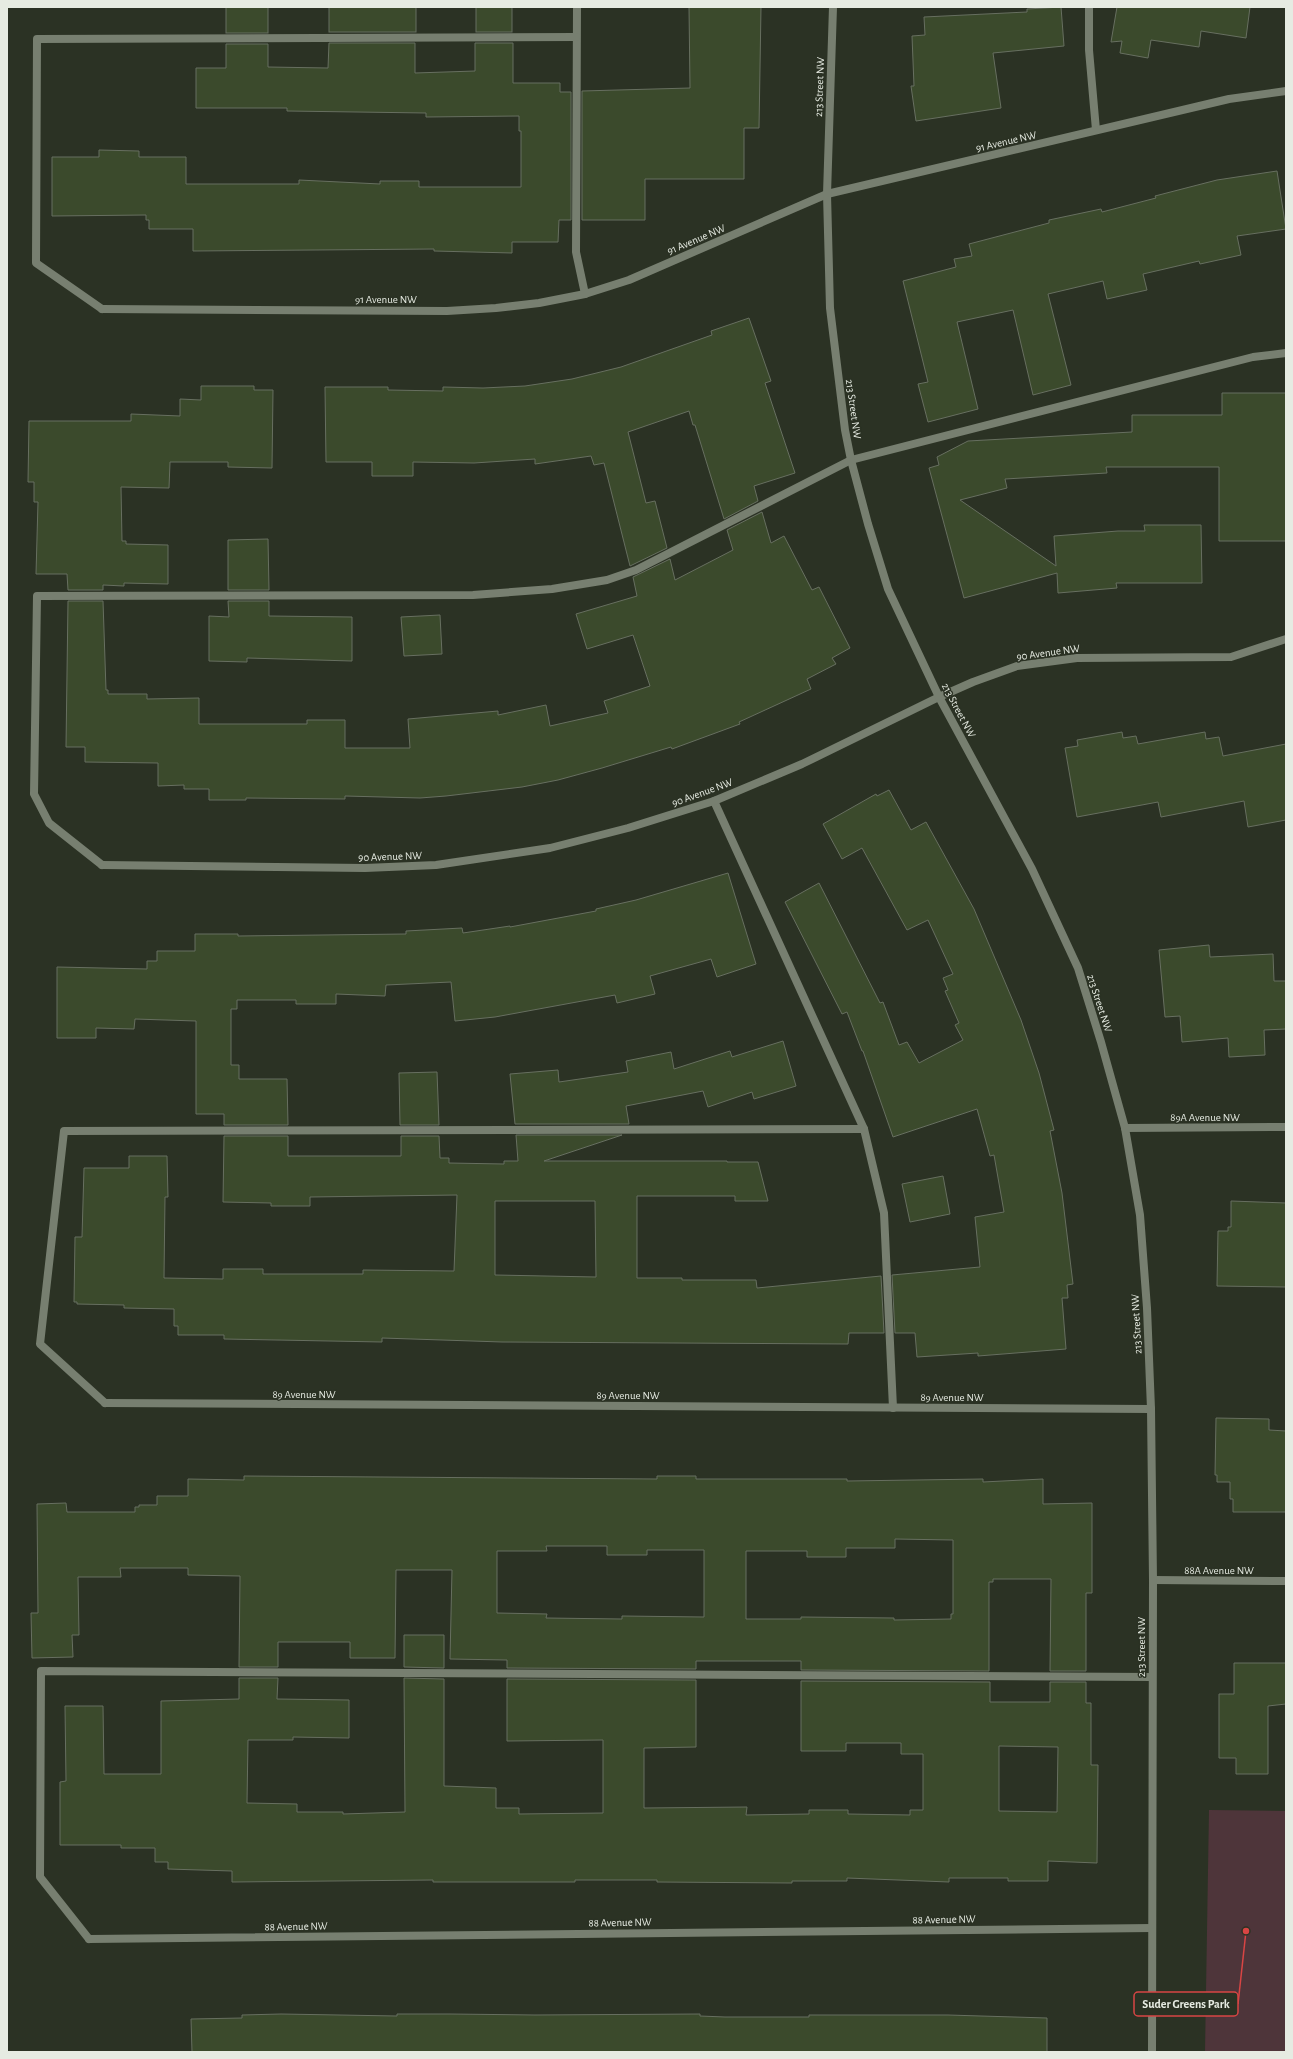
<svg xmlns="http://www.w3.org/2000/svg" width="1293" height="2059" font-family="'Alegreya Sans',sans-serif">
<rect width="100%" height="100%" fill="#2b3224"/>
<!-- green -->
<path fill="#4e353a" d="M 1209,1810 L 1286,1811 L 1286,2052 L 1205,2052 Z"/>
<!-- building -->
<g fill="#3b4a2c" stroke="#676f60" fill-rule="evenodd">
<rect x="226" y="7" width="42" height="26"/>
<rect x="329" y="7" width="87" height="25"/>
<rect x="476" y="7" width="36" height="25"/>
<path d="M 689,7 L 761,7 L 759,128 L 744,128 L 744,179 L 645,179 L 645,220 L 582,220 L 582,91 L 690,88 Z"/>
<path d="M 1061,7 L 1064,46 L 993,53 L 1001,108 L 916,121 L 911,86 L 914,86 L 912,36 L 925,35 L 924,17 L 1027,12 L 1027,9 Z"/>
<path d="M 1117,7 L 1250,7 L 1246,38 L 1201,31 L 1199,47 L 1151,40 L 1148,58 L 1120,53 L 1122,41 L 1111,42 Z"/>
<path d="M 329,43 L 415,43 L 415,73 L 475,71 L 475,43 L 513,43 L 513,83 L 560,83 L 560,92 L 571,92 L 571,220 L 559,220 L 558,242 L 512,242 L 512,253 L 434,251 L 434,249 L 193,251 L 193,229 L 149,229 L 149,220 L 146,220 L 146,215 L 52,216 L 52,157 L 99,157 L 99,150 L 139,151 L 139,157 L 186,157 L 186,184 L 299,184 L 299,180 L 380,184 L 380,181 L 419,181 L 419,187 L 521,187 L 521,131 L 519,131 L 519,116 L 426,117 L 426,113 L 287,111 L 287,108 L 196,108 L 196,68 L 226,68 L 226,44 L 268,44 L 268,67 L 328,68 Z"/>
<path d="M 1277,171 L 1286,229 L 1237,236 L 1241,255 L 1200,264 L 1199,261 L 1143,274 L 1147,290 L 1107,299 L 1103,281 L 1048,294 L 1071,385 L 1033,395 L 1013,310 L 957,322 L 978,409 L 928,422 L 918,384 L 928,382 L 903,281 L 956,267 L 954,259 L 972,256 L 969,244 L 1049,223 L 1049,220 L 1101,209 L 1102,212 L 1156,198 L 1155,196 L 1217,180 Z"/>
<path d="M 749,318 L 771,381 L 765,383 L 795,473 L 754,486 L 758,501 L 724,519 L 695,425 L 693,425 L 689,411 L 628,432 L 646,503 L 655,501 L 667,548 L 630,566 L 604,463 L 594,465 L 591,456 L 535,464 L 535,459 L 474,463 L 413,462 L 413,476 L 372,476 L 372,462 L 326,462 L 325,387 L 388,387 L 388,390 L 443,391 L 443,387 L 483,388 L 525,386 L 572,379 L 621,367 L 712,335 L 711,331 Z"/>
<path d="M 201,386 L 254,386 L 254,390 L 273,390 L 272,468 L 228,467 L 228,462 L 170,462 L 169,488 L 121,487 L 122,541 L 126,541 L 126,544 L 168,545 L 168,584 L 124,583 L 124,586 L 103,585 L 103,590 L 68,590 L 67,574 L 36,574 L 38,502 L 34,502 L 34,482 L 28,482 L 29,421 L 131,421 L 131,414 L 180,416 L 180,399 L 201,400 Z"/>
<path d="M 1222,393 L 1286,393 L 1286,541 L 1219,541 L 1219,467 L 1106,467 L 1107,473 L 1005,479 L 1007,488 L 960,500 L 1056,566 L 1054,536 L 1118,531 L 1145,531 L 1144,525 L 1201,525 L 1202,583 L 1116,583 L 1117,588 L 1058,593 L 1057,573 L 964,598 L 929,468 L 939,465 L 937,457 L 968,441 L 1132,432 L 1132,415 L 1222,415 Z"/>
<path d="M 762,512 L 771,543 L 784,536 L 812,590 L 819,587 L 850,648 L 832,658 L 836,664 L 807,679 L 811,689 L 739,722 L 740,724 L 672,749 L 671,747 L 602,768 L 558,780 L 522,787 L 446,796 L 420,798 L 345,796 L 345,799 L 246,798 L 246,800 L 209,800 L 209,789 L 184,789 L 184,785 L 158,786 L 158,763 L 85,762 L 85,747 L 66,747 L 68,601 L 103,601 L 106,690 L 108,690 L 108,694 L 147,694 L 147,699 L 199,698 L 199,724 L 307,724 L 307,720 L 345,720 L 345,748 L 410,748 L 408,719 L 498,711 L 498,715 L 546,705 L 550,726 L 608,713 L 604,701 L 650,686 L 633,635 L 587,649 L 576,614 L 637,596 L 633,577 L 670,559 L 675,580 L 733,550 L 727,530 Z"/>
<path d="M 268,539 L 269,590 L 228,590 L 228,540 Z"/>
<path d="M 228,601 L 269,601 L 269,616 L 352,617 L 352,661 L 247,658 L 247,662 L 209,661 L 209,616 L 229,617 Z"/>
<path d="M 440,615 L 442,654 L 404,656 L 401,617 Z"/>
<path d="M 1122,732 L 1123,738 L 1136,736 L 1138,744 L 1205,732 L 1206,739 L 1219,737 L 1223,756 L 1286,744 L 1286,820 L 1248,827 L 1244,801 L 1161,817 L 1158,802 L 1077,817 L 1065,748 L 1078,746 L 1077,740 Z"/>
<path d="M 889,790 L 911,830 L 926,822 L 974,909 L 1021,1020 L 1039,1073 L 1054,1130 L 1050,1131 L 1062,1193 L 1073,1284 L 1067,1285 L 1068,1298 L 1062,1298 L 1066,1349 L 978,1356 L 978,1353 L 917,1357 L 915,1333 L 895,1333 L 892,1275 L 980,1267 L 975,1217 L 1004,1212 L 994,1155 L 990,1156 L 977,1109 L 893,1137 L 863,1051 L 862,1051 L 847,1012 L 842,1014 L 785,902 L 819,883 L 880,1003 L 883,1002 L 899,1045 L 907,1042 L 919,1063 L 963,1040 L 955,1025 L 959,1023 L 945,991 L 948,990 L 943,978 L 953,974 L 928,920 L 907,930 L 862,848 L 842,859 L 823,824 L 876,794 L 877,796 Z"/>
<path d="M 728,873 L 756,964 L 717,977 L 711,959 L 650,976 L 655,994 L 617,1003 L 615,995 L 495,1017 L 455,1021 L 451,982 L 386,985 L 385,996 L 336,994 L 336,1004 L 296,1004 L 296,1000 L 237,1000 L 237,1009 L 231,1009 L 231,1065 L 239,1065 L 239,1079 L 287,1079 L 288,1125 L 224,1125 L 224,1114 L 196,1114 L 196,1021 L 135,1019 L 134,1029 L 96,1028 L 96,1038 L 57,1038 L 57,967 L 147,969 L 147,961 L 157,961 L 157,951 L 195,951 L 195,934 L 238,934 L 238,936 L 406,934 L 406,931 L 462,928 L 463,933 L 510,926 L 510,927 L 596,911 L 596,909 L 636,900 Z"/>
<path d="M 1209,945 L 1210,957 L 1273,954 L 1274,981 L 1286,981 L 1286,1029 L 1264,1030 L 1265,1055 L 1229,1057 L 1228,1038 L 1182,1042 L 1180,1016 L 1165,1017 L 1159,950 Z"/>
<path d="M 783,1041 L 796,1086 L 754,1099 L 752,1092 L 708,1107 L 703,1091 L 626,1106 L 629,1124 L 515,1124 L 510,1074 L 558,1070 L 559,1082 L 628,1072 L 626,1061 L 671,1052 L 674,1069 L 730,1051 L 732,1057 Z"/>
<path d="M 437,1072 L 439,1125 L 400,1125 L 399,1073 Z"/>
<path d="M 516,1135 L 622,1135 L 544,1161 L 727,1161 L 727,1162 L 758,1162 L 768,1201 L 735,1201 L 735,1196 L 637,1196 L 637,1278 L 682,1278 L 682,1280 L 756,1280 L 757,1288 L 881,1276 L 884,1333 L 849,1333 L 848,1344 L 502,1342 L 382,1338 L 382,1342 L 224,1339 L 224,1335 L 178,1335 L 178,1326 L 174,1326 L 174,1309 L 124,1308 L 124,1305 L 77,1304 L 77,1302 L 74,1302 L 75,1237 L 82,1237 L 84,1168 L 129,1168 L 129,1156 L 167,1156 L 168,1197 L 165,1197 L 164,1278 L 223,1279 L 223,1269 L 263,1269 L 263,1274 L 363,1274 L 363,1270 L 454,1271 L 457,1195 L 310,1197 L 310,1206 L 271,1206 L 271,1203 L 223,1202 L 224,1136 L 288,1136 L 288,1156 L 401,1156 L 401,1136 L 439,1136 L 440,1158 L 449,1158 L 449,1163 L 504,1164 L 504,1161 L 518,1161 ZM 495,1201 L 595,1201 L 596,1277 L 495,1275 Z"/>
<path d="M 943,1176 L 950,1214 L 910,1222 L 902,1184 Z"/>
<path d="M 1231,1201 L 1286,1203 L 1286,1287 L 1217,1286 L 1218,1231 L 1228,1231 L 1228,1227 L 1231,1227 Z"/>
<path d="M 1216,1418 L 1269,1419 L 1269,1430 L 1286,1431 L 1286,1512 L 1233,1512 L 1233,1499 L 1230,1499 L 1230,1482 L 1217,1482 L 1217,1475 L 1215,1475 Z"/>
<path d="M 244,1476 L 657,1479 L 657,1476 L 696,1476 L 696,1479 L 847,1479 L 847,1481 L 983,1479 L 983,1482 L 1043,1479 L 1043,1504 L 1092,1503 L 1092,1593 L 1086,1593 L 1086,1671 L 1050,1671 L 1051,1579 L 993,1579 L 993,1582 L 989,1582 L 989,1671 L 801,1670 L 801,1661 L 696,1661 L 696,1669 L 507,1668 L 507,1660 L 450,1659 L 452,1570 L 396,1570 L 395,1658 L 350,1658 L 350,1642 L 278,1642 L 278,1667 L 239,1667 L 240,1576 L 188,1575 L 188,1568 L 120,1568 L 121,1577 L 78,1577 L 79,1635 L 72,1635 L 73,1657 L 32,1658 L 31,1613 L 38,1613 L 37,1504 L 66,1503 L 67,1512 L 135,1512 L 135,1507 L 139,1507 L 139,1505 L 157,1505 L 157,1496 L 188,1496 L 188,1479 L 244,1480 ZM 895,1539 L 953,1540 L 953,1614 L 951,1614 L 951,1619 L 894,1620 L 894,1618 L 801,1617 L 801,1619 L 746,1619 L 746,1551 L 807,1551 L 807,1557 L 846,1557 L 846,1548 L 895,1548 ZM 546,1546 L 607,1546 L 607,1555 L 647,1555 L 647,1550 L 704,1550 L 704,1617 L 622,1616 L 622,1619 L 546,1618 L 547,1614 L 497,1613 L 497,1551 L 547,1551 Z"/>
<path d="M 404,1635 L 444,1635 L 444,1668 L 404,1667 Z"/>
<path d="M 1234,1663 L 1286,1663 L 1286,1704 L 1268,1706 L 1268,1774 L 1236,1774 L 1236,1758 L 1219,1758 L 1219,1694 L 1234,1694 Z"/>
<path d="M 239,1678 L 278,1678 L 277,1699 L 349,1700 L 349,1738 L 293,1737 L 293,1740 L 248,1740 L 247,1803 L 297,1804 L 297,1812 L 343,1812 L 343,1814 L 405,1812 L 404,1678 L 444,1679 L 444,1786 L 496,1788 L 496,1808 L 519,1808 L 519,1814 L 603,1813 L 603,1740 L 507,1741 L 507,1679 L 696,1680 L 696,1747 L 644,1748 L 644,1808 L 747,1807 L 746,1815 L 809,1814 L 809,1810 L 848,1810 L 848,1814 L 910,1815 L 910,1810 L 923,1810 L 923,1754 L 901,1754 L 901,1743 L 846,1743 L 846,1751 L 801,1751 L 801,1681 L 990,1682 L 990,1702 L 1050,1702 L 1050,1682 L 1086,1682 L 1086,1703 L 1091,1703 L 1091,1765 L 1098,1765 L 1097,1863 L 1048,1861 L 1048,1881 L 1008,1881 L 1008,1878 L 949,1878 L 949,1882 L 847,1878 L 847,1881 L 792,1881 L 792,1883 L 657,1882 L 657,1880 L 575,1880 L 575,1882 L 433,1882 L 433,1880 L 232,1882 L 232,1871 L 168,1869 L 168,1862 L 155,1862 L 155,1848 L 121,1848 L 121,1845 L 60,1845 L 60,1782 L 66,1781 L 65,1706 L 103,1706 L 104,1774 L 161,1774 L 161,1701 L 239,1699 ZM 999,1746 L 1058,1747 L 1057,1812 L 999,1811 Z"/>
<path d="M 281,2014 L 397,2016 L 397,2014 L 450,2014 L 535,2015 L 700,2014 L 700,2016 L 725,2017 L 809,2017 L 809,2015 L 948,2015 L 1047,2018 L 1047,2052 L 192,2052 L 191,2019 L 242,2018 L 242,2015 Z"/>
</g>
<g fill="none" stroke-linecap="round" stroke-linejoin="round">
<!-- service -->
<g stroke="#777f70" stroke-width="8">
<path d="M 577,7 L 576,252 L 585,294"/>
<path d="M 1089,7 L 1089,50 L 1096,130"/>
<path d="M 102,309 L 36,263 L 37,39 L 576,37"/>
<path d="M 714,801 L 864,1129 L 884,1213 L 893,1408"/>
<path d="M 102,865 L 49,823 L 34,794 L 37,596 L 473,595 L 552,589 L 607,580 L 636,570 L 851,460 L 1253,357 L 1286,353"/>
<path d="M 105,1403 L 40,1344 L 64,1131 L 864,1129"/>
<path d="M 89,1939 L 40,1877 L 41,1671 L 1152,1677"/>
</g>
<!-- minor -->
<g stroke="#777f70" stroke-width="8">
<path d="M 102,309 L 447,311 L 496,308 L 539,303 L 585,294 L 629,280 L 827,194 L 1229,99 L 1286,91"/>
<path d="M 102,865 L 365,868 L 436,865 L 550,848 L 628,828 L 714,801 L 802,764 L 939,697 L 973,682 L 1017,666 L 1077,658 L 1231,657 L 1286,639"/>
<path d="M 1125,1128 L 1286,1127"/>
<path d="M 105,1403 L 1151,1409"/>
<path d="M 1153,1580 L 1286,1581"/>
<path d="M 89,1939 L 1152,1928"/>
</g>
<!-- tertiary -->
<path stroke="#777f70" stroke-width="8" d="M 833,7 L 827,194 L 830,308 L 845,430 L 851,460 L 868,524 L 888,589 L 939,697 L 1032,869 L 1078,968 L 1101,1042 L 1125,1128 L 1140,1215 L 1147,1308 L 1151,1409 L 1153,1580 L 1152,2052"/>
</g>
<g text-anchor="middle" stroke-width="3" stroke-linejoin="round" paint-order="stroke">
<!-- street labels -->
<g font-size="11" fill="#e6ebe2" stroke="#2b3224">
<text transform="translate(819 87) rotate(-88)" y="4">213 Street NW</text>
<text transform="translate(1006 141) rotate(-13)" y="4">91 Avenue NW</text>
<text transform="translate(696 239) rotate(-23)" y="4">91 Avenue NW</text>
<text x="386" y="303">91 Avenue NW</text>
<text transform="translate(854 409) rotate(82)" y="4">213 Street NW</text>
<text transform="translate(1048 652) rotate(-8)" y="4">90 Avenue NW</text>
<text transform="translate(959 710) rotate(62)" y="4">213 Street NW</text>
<text transform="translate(702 792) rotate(-20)" y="4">90 Avenue NW</text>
<text transform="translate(390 856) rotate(-2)" y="4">90 Avenue NW</text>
<text transform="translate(1100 1003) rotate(72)" y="4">213 Street NW</text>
<text x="1205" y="1121">89A Avenue NW</text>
<text transform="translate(1136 1324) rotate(-93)" y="4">213 Street NW</text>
<text x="304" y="1398">89 Avenue NW</text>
<text x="628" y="1399">89 Avenue NW</text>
<text x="952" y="1401">89 Avenue NW</text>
<text x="1219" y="1574">88A Avenue NW</text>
<text transform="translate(1141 1647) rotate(-90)" y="4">213 Street NW</text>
<text transform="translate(944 1919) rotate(-1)" y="4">88 Avenue NW</text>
<text transform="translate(620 1922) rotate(-1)" y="4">88 Avenue NW</text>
<text transform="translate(296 1926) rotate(-1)" y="4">88 Avenue NW</text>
</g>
</g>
<!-- callouts -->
<path fill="none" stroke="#d84544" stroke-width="1.5" d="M1246 1931L1238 2004"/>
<circle fill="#d84544" stroke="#2b3224" stroke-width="1.5" cx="1246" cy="1931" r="4"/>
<rect fill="#2b3224" stroke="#d84544" stroke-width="1.5" x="1134" y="1992" width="104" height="24" rx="4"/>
<g font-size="12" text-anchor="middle" font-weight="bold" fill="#e6ebe2">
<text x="1186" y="2008">Suder Greens Park</text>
</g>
<!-- border -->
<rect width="1293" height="2059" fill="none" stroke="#e6ebe2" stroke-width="16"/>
</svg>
